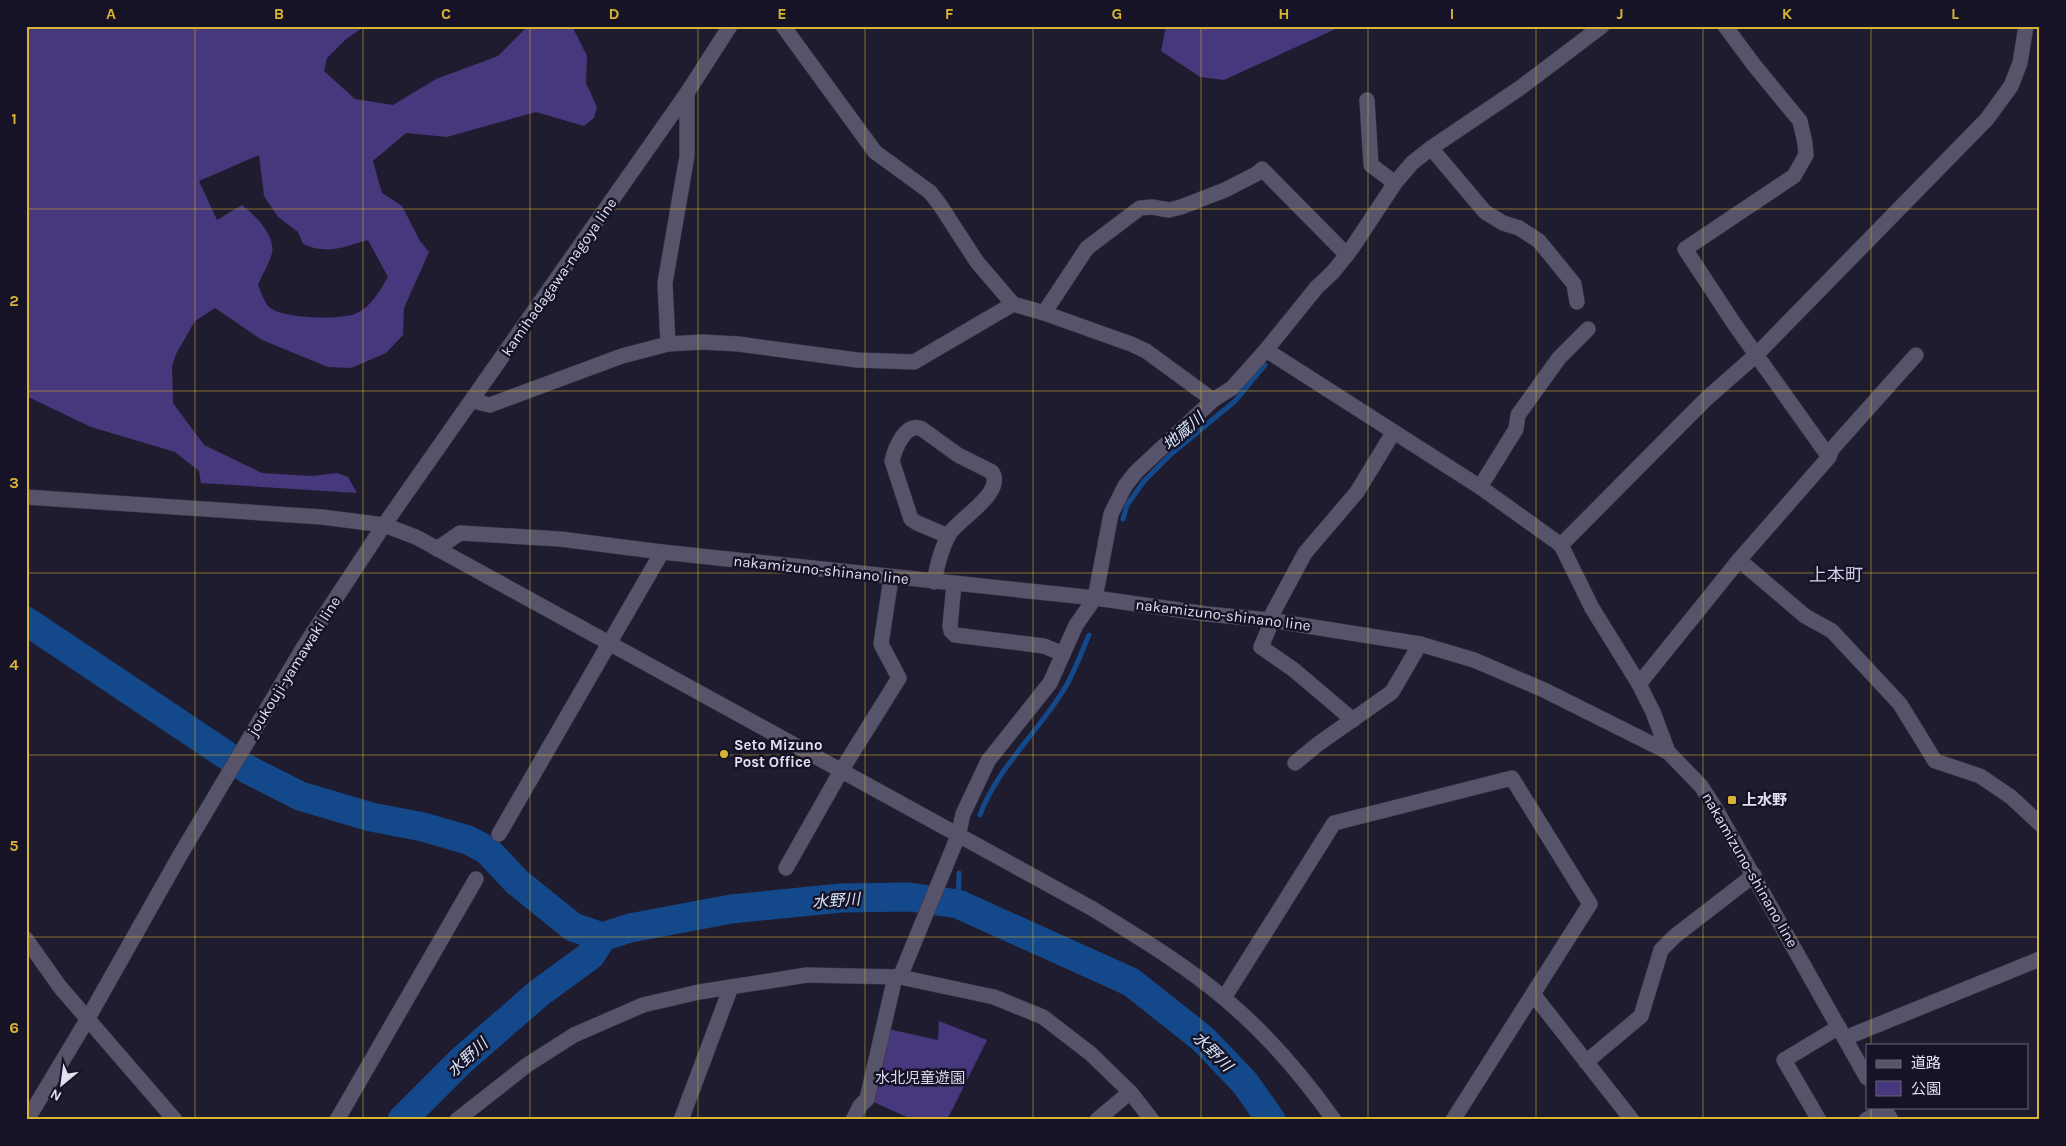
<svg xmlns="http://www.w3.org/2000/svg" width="2066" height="1146" font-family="Karla,'Noto Sans JP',sans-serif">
<rect width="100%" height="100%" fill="#1f1c30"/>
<!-- green -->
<g fill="#47377c" fill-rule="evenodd">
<path d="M 26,26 L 365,26 L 346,39 L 327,58 L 324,71 L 355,99 L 393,105 L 436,79 L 498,56 L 528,26 L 572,26 L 587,56 L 586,83 L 597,107 L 594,118 L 584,126 L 536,112 L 447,137 L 406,133 L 373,161 L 382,193 L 402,206 L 420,241 L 429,252 L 404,308 L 403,335 L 386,353 L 351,368 L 328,367 L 262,340 L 215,308 L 195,321 L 176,354 L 172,366 L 173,403 L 204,445 L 262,473 L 312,476 L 337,473 L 348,477 L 357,493 L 201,483 L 199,471 L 175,452 L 91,427 L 26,396 ZM 259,155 L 264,196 L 278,217 L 298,232 L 303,244 C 328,255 343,247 368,240 L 388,277 C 379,292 371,307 355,314 C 340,320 279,319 268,306 C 264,301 261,292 258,285 C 262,275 269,264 272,253 C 276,236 254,214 242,205 L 217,220 L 199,181 Z"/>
<path d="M 1166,26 L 1342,26 L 1224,80 L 1200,77 L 1161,51 Z"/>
<path d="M 939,1021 L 987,1040 L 947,1120 L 913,1120 L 867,1099 L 884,1028 L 938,1040 Z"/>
</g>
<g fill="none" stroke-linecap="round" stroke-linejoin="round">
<!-- stream -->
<g stroke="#13498b" stroke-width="5">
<path d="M 1123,519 L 1127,505 L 1144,481 L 1170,455 L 1235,401 L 1265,365"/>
<path d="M 980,815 C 997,769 1035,735 1061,694 C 1073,677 1080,655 1089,635"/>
<path d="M 958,904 L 959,873"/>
</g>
<!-- river -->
<g stroke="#13498b" stroke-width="29">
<path d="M 26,621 L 247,769 L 300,796 L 371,817 L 423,827 L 468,840 L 487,850 L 517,882 L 573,927 L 602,937"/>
<path d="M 402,1120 L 462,1060 L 539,993 L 591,955 L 602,937 L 630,928 L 731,909 L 841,898 L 909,897 L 958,904 L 1131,982 L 1203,1039 L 1245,1083 L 1271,1120"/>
</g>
<!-- street casing -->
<g stroke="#393647" stroke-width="16">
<g id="street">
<path d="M 783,26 L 875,152 L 930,192 L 940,205 L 977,262 L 1013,304 L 1044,313 L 1131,344 L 1146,351 L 1213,400"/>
<path d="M 1367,100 L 1371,165 L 1395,183"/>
<path d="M 1431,148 L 1485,212 L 1503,223 L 1519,228 L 1539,241 L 1574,284 L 1577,302"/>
<path d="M 1044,313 L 1087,248 L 1128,217 L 1140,208 L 1152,207 L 1169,210 L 1181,207 L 1225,190 L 1258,173 L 1262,169 L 1347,255"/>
<path d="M 668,344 L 665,283 L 687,156 L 687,93"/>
<path d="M 1266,350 L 1480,487 L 1561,545 L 1592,608 L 1639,684 L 1653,712 L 1668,752"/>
<path d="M 472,401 L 490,405 L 622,356 L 668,344 L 702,342 L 738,344 L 857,360 L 914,362 L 1013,304"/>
<path d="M 1829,457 L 1832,449 L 1916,355"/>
<path d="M 1480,487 L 1516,429 L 1518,415 L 1559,358 L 1588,329"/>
<path d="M 1561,545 L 1706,399 L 1756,355 L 1987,119 L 2011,86 L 2020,63 L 2026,26"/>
<path d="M 1739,560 L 1805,616 L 1832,631 L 1900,704 L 1935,761 L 1980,776 L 2011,797 L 2040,824"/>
<path d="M 934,582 C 937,566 942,546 950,533 C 961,517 1005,493 992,472 L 958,455 L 922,429 C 906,421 895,448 892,461 L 911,519 L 917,523 L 948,536"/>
<path d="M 954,584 L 950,626 L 951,631 L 955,635 L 1044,646 L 1063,654"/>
<path d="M 1095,598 L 1111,514 L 1125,486 L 1136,472 L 1213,400 L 1232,388 L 1266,350 L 1317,287 L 1333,272 L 1352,248 L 1395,183 L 1412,163 L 1431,148 L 1520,88 L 1602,26"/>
<path d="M 1639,684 L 1739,560 L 1829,457 L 1735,325 L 1685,249 L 1794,176 L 1806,155 L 1805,143 L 1800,121 L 1754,65 L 1725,26"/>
<path d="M 1353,720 L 1294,670 L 1261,647 L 1269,628 L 1269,620 L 1305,553 L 1357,492 L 1393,433"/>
<path d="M 1295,763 L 1318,744 L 1392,692 L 1420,644"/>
<path d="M 499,834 L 662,552"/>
<path d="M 786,868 L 841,771 L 899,678 L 881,644 L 891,578"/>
<path d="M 26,939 L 60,987 L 175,1120"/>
<path d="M 900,977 L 958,836"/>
<path d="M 1533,994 L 1632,1120"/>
<path d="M 1224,998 L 1334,823 L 1512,778 L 1590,904 L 1453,1120"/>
<path d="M 1845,1038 L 2040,959"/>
<path d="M 1586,1062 L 1641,1016 L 1661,950 L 1675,936 L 1754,875"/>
<path d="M 337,1120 L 476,879"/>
<path d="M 457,1120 L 527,1065 L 574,1035 L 643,1005 L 699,992 L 807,975 L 900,977 L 994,997 L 1043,1017 L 1091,1054 L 1130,1092 L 1152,1120"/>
<path d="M 681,1120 L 731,987"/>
<path d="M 853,1120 L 860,1106 L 867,1099 L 895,977"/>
<path d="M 1097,1120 L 1130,1092"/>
<path d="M 1819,1120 L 1784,1060 L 1839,1027"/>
<path d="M 1866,1120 L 1884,1109"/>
</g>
</g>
<!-- secondary casing -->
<g stroke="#393647" stroke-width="16">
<g id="secondary">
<path d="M 26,497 L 322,517 L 384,525 L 416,537 L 1093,909 C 1138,937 1184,964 1225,999 C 1267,1034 1302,1075 1334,1120"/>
<path d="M 437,549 L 460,533 L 560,539 L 662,552 L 1095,598 L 1207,614 L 1269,620 L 1420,644 L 1474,660 L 1544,690 L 1668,752 L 1701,786 L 1714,806 L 1867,1078"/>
<path d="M 958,836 L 963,814 L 988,761 L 1050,683 L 1076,625 L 1095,598"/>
<path d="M 1884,1107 L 1891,1120"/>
<path d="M 27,1120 L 87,1020 L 179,857 L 303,648 L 384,525 L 687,93 L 730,26"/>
</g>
</g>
<!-- street -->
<use href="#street" stroke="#56536a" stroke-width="15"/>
<!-- secondary -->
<use href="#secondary" stroke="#56536a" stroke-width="15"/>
</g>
<!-- grid -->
<path fill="none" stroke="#d8b434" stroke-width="1" stroke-opacity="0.55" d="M 195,26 L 195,1120M 363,26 L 363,1120M 530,26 L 530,1120M 698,26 L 698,1120M 865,26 L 865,1120M 1033,26 L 1033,1120M 1201,26 L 1201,1120M 1368,26 L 1368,1120M 1536,26 L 1536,1120M 1703,26 L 1703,1120M 1871,26 L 1871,1045M 26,209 L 2040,209M 26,391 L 2040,391M 26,573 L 2040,573M 26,755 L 2040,755M 26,937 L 2040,937M 1871,1107 L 1871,1120"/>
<!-- markers -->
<g fill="#d8b434" stroke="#161326" stroke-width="2">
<circle cx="724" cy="754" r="5"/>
<rect x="1727" y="795" width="10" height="10" rx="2.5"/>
</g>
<g text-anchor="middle" stroke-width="5" stroke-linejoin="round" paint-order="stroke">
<!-- street labels -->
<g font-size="15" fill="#e1e0ee" stroke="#161326">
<text transform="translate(559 277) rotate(-55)" y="5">kamihadagawa-nagoya line</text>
<text transform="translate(821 570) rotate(6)" y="5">nakamizuno-shinano line</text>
<text transform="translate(1223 615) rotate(7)" y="5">nakamizuno-shinano line</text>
<text transform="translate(294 666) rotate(-58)" y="5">joukouji-yamawaki line</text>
<text transform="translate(1750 870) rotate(60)" y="5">nakamizuno-shinano line</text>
</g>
<!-- poi labels -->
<g font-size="15" font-weight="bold" fill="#e1e0ee" stroke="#161326" text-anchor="start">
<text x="734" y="750">Seto Mizuno<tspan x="734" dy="17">Post Office</tspan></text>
<text x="1742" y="805">上水野</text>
</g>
<!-- park labels -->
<g font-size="15" fill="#dbd8ef" stroke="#161326">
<text x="920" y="1083">水北児童遊園</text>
</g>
<!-- water labels -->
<g font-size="16" font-style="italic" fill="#d6e4f8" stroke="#161326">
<text transform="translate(1183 431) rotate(-41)" y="6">地蔵川</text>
<text transform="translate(836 900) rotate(-4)" y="6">水野川</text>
<text transform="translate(1213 1051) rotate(45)" y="6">水野川</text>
<text transform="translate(467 1057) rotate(-43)" y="6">水野川</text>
</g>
<!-- quarter labels -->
<g font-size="18" fill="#d1ceea" stroke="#161326">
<text x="1836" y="581">上本町</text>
</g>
</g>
<!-- border -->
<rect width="2066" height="1146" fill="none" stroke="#161326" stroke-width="55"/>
<!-- legend -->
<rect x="1866" y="1044" width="162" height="65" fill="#161326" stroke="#676576"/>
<rect x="1876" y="1060" width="25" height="8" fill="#56536a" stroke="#676576"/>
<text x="1911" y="1068" font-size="15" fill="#e1e0ee">道路</text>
<rect x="1876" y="1081" width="25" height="15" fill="#47377c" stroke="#676576"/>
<text x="1911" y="1094" font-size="15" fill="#e1e0ee">公園</text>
<!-- north arrow -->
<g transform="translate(62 1084) rotate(209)" stroke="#161326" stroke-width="4" paint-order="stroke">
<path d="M0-4L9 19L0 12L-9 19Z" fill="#e1e0ee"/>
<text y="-8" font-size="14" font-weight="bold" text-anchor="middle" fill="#e1e0ee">N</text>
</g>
<rect x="28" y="28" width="2010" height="1090" fill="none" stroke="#d8b434" stroke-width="2"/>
<g font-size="16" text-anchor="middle" font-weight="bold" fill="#d8b434">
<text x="111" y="19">A</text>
<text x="279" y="19">B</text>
<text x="446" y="19">C</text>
<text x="614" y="19">D</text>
<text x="782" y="19">E</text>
<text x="949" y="19">F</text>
<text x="1117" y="19">G</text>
<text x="1284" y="19">H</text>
<text x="1452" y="19">I</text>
<text x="1620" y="19">J</text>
<text x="1787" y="19">K</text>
<text x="1955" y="19">L</text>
<text x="14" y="124">1</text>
<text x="14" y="306">2</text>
<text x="14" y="488">3</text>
<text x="14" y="670">4</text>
<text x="14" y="851">5</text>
<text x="14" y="1033">6</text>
</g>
</svg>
